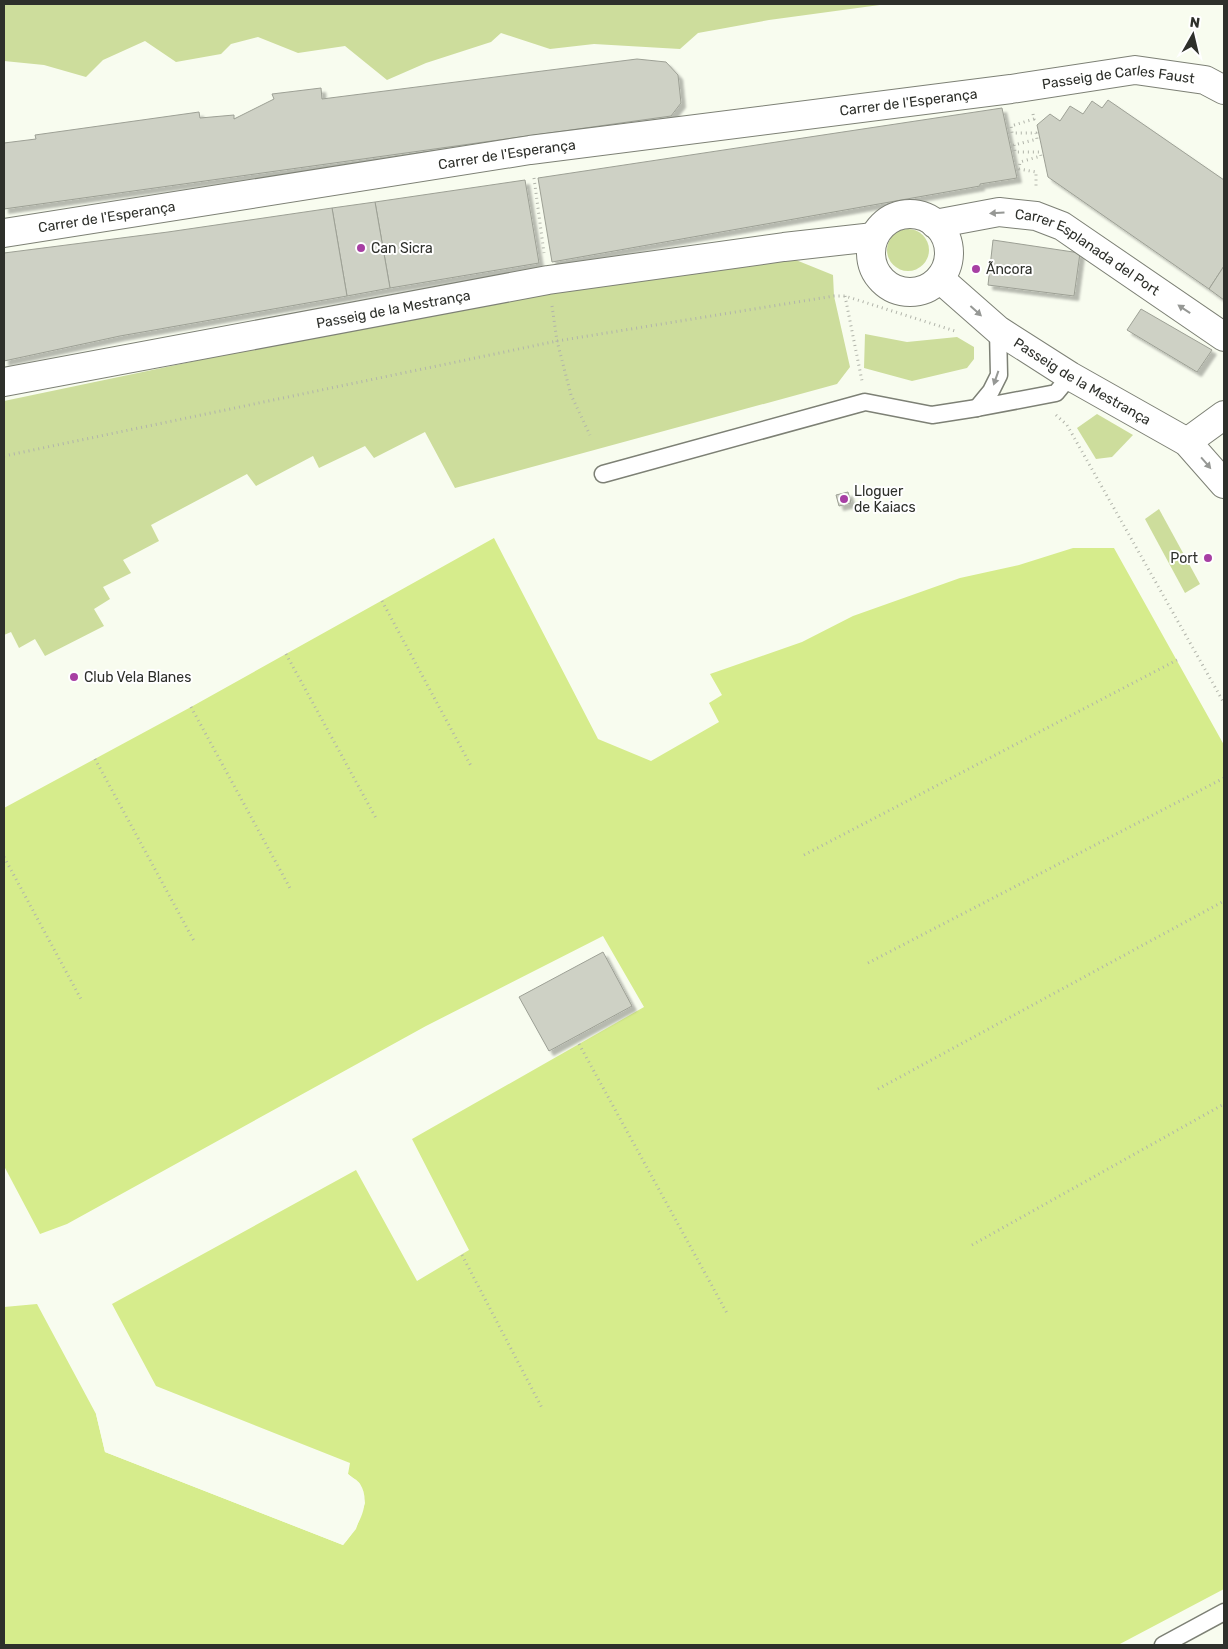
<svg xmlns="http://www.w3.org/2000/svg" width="1228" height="1649" font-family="Rubik,sans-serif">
<defs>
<filter id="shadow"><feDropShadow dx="4.5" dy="4.5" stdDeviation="1" flood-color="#0004"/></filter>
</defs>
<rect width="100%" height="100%" fill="#f8fcef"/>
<!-- green -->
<g fill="#cddd9c">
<path d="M 4,4 L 887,4 L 769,20 L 698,33 L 680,49 L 594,44 L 550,49 L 501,33 L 491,42 L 426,63 L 387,80 L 345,46 L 298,53 L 258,37 L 231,44 L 221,54 L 176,62 L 145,41 L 103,60 L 86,77 L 44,65 L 4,61 Z"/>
<circle cx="908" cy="250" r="21"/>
<path d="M 781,254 L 833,275 L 834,296 L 850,367 L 837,384 L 455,488 L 425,432 L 374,458 L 365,446 L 319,468 L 313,456 L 256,486 L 247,474 L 151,525 L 159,541 L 123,560 L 131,573 L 103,587 L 110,599 L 94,609 L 104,626 L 45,656 L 35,639 L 19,648 L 11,632 L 4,635 L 4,401 L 538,289 Z"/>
<path d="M 865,334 L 907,342 L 957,337 L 974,347 L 974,359 L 967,368 L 912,381 L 864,368 Z"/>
<path d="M 1097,414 L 1133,435 L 1112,457 L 1096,459 L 1077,428 Z"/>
<path d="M 1159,509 L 1200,584 L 1185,593 L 1145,519 Z"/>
</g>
<!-- water -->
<path fill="#d6ec8c" d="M 494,538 L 598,739 L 651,761 L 719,722 L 709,703 L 722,695 L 710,674 L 802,642 L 853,616 L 960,578 L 1019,565 L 1073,548 L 1114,548 L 1224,745 L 1224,1589 L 1118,1645 L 4,1645 L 4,1307 L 37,1304 L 96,1414 L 105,1452 L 343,1545 C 356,1530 373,1504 360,1484 C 358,1480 351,1477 348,1474 L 350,1463 L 156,1386 L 112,1304 L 356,1170 L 417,1281 L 469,1250 L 412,1139 L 644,1007 L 603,936 L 426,1026 L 67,1224 L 40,1234 L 4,1166 L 4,808 L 191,707 Z"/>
<!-- pier -->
<path fill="#f8fcef" d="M 96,1414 L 99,1415 L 107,1451 L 342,1542 L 354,1528 L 362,1503 L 358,1485 L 347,1476 L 348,1474 L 360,1484 L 365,1503 L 356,1529 L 343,1545 L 105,1452 Z"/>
<!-- building -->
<g fill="#ced1c5" stroke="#9da095" filter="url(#shadow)">
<path d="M 637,59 L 666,62 L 678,75 L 681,103 L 671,116 L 4,209 L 4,143 L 36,139 L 35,135 L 199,112 L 200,118 L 234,115 L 234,119 L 274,99 L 272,94 L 321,88 L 322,99 Z"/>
<path d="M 1108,100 L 1224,180 L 1224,266 L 1209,289 L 1048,177 L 1037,125 L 1050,114 L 1060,121 L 1070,106 L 1083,114 L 1092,101 L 1102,108 Z"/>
<path d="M 1002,108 L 1017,178 L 980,184 L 980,186 L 552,262 L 538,178 Z"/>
<path d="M 525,180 L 539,263 L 390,288 L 375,202 Z"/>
<path d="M 375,202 L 390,288 L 347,296 L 332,208 Z"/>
<path d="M 332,208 L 347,296 L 120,336 L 4,361 L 4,253 L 168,232 Z"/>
<path d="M 993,240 L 1080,253 L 1074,296 L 988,285 Z"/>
<path d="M 1224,266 L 1224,300 L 1209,289 Z"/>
<path d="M 1141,309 L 1212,350 L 1197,372 L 1127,330 Z"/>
<path d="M 848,492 L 851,503 L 839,506 L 836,495 Z"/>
<path d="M 603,952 L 632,1006 L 549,1051 L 519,997 Z"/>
</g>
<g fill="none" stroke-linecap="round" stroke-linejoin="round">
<!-- lane casing -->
<g stroke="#7d8075" stroke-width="19">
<g id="lane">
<path d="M 998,330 L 999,375 L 991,391 L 977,408 L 1056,393 L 1070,376"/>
<path d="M 603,474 L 865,402 L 932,415 L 977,408"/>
<path d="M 1163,1645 L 1224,1612"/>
</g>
</g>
<!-- street casing -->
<g stroke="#7d8075" stroke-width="30">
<g id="street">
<circle cx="910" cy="253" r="39"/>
<path id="s1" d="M 935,224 L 999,212 L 1036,216 L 1062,226 L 1224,337"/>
<path id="s2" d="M 4,233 L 530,150 L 1011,89 L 1135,70 L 1205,80 L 1224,90"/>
<path id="s3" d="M 940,279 L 998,330 L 1070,376 L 1187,442 L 1224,484"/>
<path id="s4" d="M 4,382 L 548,280 L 784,247 L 874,237"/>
<path d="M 1187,442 L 1224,415"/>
</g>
</g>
<!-- path -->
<g stroke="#b1b4aa" stroke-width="3" stroke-dasharray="1 4" stroke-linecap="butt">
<path d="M 1033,114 L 1034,119 L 1011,126 L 1012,133 L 1036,133 L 1037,139 L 1014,145 L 1015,152 L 1040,152 L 1041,156 L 1020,162 L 1019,169 L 1036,172 L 1036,188"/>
<path d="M 534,178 L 544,253"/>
<path d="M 845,296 L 862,381"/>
<path d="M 552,306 L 557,341 L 571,395 L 590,435"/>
<path d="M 1056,415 L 1067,425 L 1224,703"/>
<path d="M 4,456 L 557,341 L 834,296 L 845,296 L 955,331"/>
<path d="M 382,601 L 471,766"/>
<path d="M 286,654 L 377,820"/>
<path d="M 191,707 L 291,890"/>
<path d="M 95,759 L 194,941"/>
<path d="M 804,855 L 1177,660"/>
<path d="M 4,857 L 82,1001"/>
<path d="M 868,963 L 1224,778"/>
<path d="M 579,1044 L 728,1315"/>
<path d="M 878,1089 L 1224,901"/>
<path d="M 972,1245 L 1224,1104"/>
<path d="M 462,1255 L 542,1408"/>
</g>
<!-- lane -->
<use href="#lane" stroke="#fff" stroke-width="16"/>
<!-- street -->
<use href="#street" stroke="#fff" stroke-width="28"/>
</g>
<!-- one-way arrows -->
<defs><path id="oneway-solid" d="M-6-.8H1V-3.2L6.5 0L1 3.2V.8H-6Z" transform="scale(1.25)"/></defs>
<g fill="#969895">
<use href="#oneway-solid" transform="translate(997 213) rotate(176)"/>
<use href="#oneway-solid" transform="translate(1184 309) rotate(-146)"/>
<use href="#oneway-solid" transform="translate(976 311) rotate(42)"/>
<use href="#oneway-solid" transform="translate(996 378) rotate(109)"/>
<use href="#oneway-solid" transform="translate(1206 463) rotate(49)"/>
</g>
<!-- markers -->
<g fill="#a73fa3" stroke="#fff" stroke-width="2">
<circle cx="361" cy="248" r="5"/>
<circle cx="976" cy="269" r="5"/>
<circle cx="844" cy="499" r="5"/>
<circle cx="1208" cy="558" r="5"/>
<circle cx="74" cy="677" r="5"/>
</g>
<g text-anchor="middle" stroke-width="4" stroke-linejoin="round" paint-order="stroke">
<!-- street labels -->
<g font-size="14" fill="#2e302b" stroke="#fff">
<text dy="5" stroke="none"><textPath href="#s2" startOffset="1126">Passeig de Carles Faust</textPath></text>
<text dy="5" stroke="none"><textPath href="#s2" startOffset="914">Carrer de l'Esperança</textPath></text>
<text dy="5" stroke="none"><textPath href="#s2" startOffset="509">Carrer de l'Esperança</textPath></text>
<text dy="5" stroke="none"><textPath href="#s2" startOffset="104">Carrer de l'Esperança</textPath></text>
<text dy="5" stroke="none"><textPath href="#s1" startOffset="164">Carrer Esplanada del Port</textPath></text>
<text dy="5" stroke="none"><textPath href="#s4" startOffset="396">Passeig de la Mestrança</textPath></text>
<text dy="5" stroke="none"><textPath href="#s3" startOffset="176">Passeig de la Mestrança</textPath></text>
</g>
<!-- poi labels -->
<g font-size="14" fill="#2e302b" stroke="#fff" text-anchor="start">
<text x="371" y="253">Can Sicra</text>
<text x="986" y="274">Ãncora</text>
<text x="854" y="496">Lloguer<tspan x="854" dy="16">de Kaiacs</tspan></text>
<text x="1198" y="563" text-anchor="end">Port</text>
<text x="84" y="682">Club Vela Blanes</text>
</g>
</g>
<!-- border -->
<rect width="1228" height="1649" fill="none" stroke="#2e302b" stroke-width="10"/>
<!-- north arrow -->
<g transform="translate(1193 35) rotate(8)" stroke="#ffffff" stroke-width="4" paint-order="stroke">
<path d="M0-4L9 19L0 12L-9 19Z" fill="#2e302b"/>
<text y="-8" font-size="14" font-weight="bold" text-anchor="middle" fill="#2e302b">N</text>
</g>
</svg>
